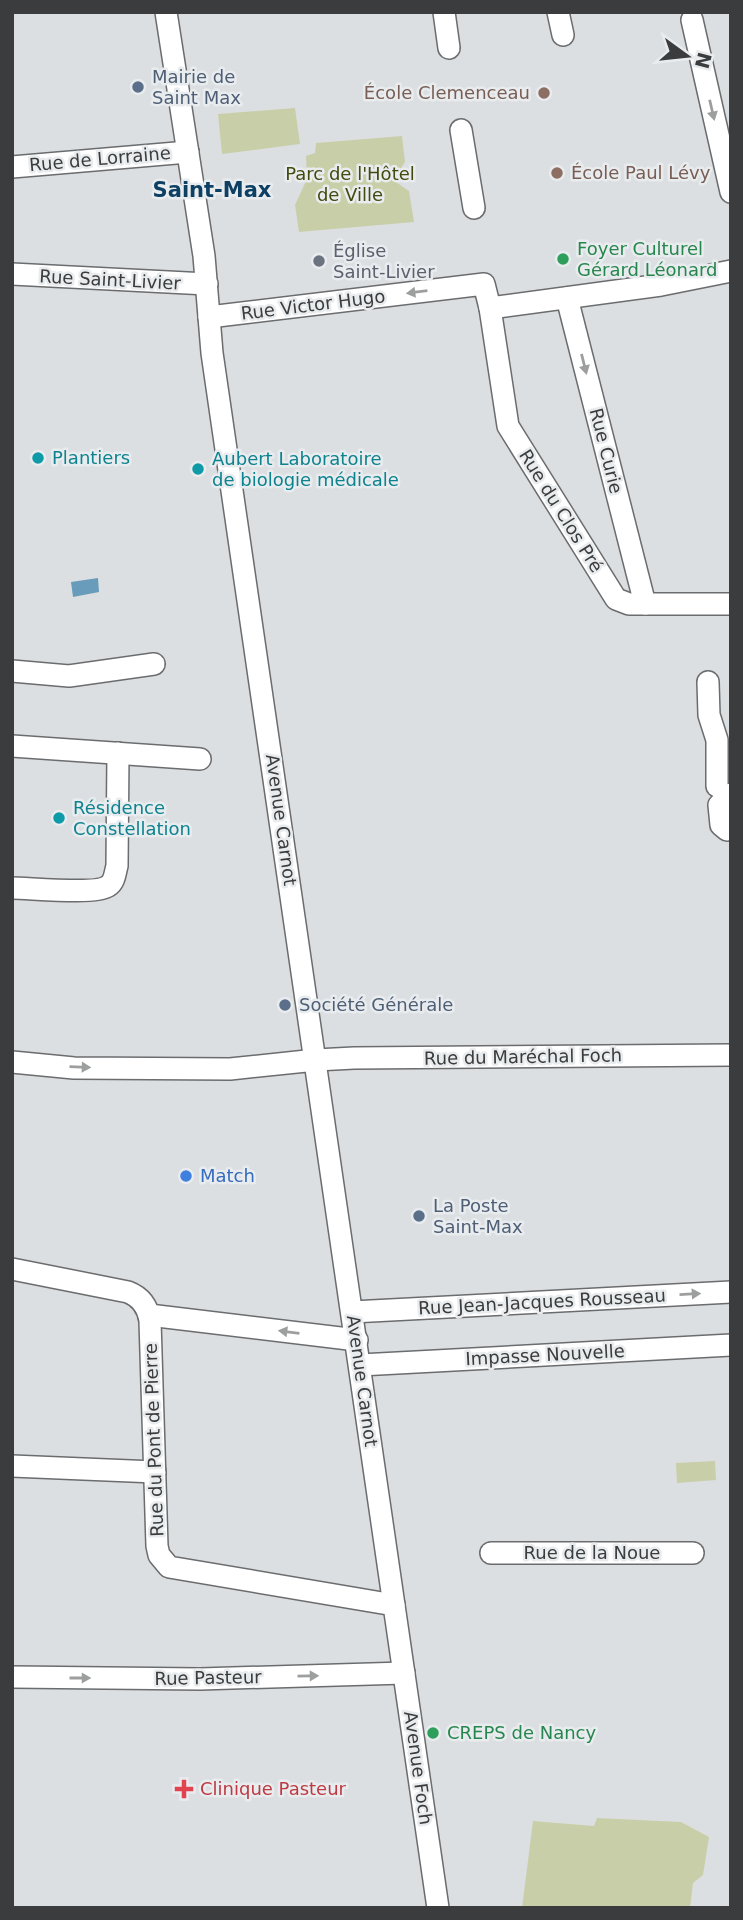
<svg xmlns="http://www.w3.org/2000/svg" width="743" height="1920" font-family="'DejaVu Sans',sans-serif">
<rect width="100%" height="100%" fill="#dcdfe1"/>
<!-- park -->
<g fill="#c8cfa8">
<path d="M 295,108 L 300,144 L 222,154 L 218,114 Z"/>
<path d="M 402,136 L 405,162 L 393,180 L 409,191 L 414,222 L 299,232 L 295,205 L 307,179 L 306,156 L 315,153 L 316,143 Z"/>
<path d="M 715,1461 L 716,1480 L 677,1483 L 676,1463 Z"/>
<path d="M 597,1818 L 681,1822 L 709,1837 L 703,1875 L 693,1883 L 690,1908 L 522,1908 L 533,1821 L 594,1826 Z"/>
</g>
<!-- water -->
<path fill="#699cba" d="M 98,578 L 99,592 L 73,597 L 71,582 Z"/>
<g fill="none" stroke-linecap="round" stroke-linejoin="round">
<!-- minor casing -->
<g stroke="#6a6c6e" stroke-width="24">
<g id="minor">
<path d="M 166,12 L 204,256 L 212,353 L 438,1908"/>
<path d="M 444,12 L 449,48"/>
<path d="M 558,12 L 563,35"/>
<path d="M 692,20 L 731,192"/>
<path d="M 461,130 L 474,208"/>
<path d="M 12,167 L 188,152"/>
<path d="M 12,274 L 207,284"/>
<path d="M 567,298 L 645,604"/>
<path d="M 490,308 L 508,426 L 616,599 L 629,604 L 731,604"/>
<path d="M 209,317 L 484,284 L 490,308 L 661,285 L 731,271"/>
<path d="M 12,671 L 69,676 L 154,664"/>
<path d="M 708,682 L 709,715 L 717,740 L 717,786"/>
<path d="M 12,746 L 200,759"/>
<path d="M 727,830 L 721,825 L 719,805 L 731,794"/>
<path d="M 12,888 C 30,888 96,895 108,886 C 115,882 115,872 117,866 L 118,753"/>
<path d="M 12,1062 L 74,1068 L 230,1069 L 316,1060 L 354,1058 L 731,1055"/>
<path d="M 12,1269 L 128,1292 C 141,1297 148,1307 150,1321 L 157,1546 L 159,1555 L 169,1567 L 394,1605"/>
<path d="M 352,1312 L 731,1292"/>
<path d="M 149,1315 L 357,1340"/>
<path d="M 360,1365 L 731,1345"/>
<path d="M 12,1466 L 155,1472"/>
<path d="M 491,1553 L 693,1553"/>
<path d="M 12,1677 L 200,1679 L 404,1673"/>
</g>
</g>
<!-- minor -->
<use href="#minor" stroke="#fff" stroke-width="21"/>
</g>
<!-- one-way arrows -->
<defs><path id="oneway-solid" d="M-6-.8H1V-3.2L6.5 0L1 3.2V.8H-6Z" transform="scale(1.75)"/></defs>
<g fill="#9d9e9e">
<use href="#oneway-solid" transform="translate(712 110) rotate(77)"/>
<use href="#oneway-solid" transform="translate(417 292) rotate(173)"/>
<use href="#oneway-solid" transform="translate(584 364) rotate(76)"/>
<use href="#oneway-solid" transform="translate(80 1067) rotate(2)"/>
<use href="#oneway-solid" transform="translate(690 1294) rotate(-3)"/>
<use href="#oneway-solid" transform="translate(289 1332) rotate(-173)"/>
<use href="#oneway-solid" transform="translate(308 1676) rotate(-1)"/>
<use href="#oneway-solid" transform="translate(80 1678)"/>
</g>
<!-- markers -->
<g fill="#5c6f8a" stroke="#e9ecee" stroke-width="2.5">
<circle cx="138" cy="87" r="7"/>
<circle cx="285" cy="1005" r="7"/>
<circle cx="419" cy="1216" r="7"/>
</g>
<g fill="#8d6e63" stroke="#e9ecee" stroke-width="2.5">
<circle cx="544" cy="93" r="7"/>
<circle cx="557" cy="173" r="7"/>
</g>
<g fill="#2e9e5b" stroke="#e9ecee" stroke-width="2.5">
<circle cx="563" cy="259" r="7"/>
<circle cx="433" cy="1733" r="7"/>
</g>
<circle fill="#6b7280" stroke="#e9ecee" stroke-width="2.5" cx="319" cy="261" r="7"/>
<g fill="#0f9aa8" stroke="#e9ecee" stroke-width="2.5">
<circle cx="38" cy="458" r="7"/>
<circle cx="198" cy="469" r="7"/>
<circle cx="59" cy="818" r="7"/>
</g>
<circle fill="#3f7fe0" stroke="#e9ecee" stroke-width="2.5" cx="186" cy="1176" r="7"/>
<path fill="#e0444e" stroke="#e9ecee" stroke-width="2.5" d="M180.5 1778.5h7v7h7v7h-7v7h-7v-7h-7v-7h7z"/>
<g text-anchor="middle" stroke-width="5" stroke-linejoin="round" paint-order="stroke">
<!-- service labels -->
<g font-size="18" fill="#4e5e75" stroke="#e9ecee" text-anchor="start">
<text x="152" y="83">Mairie de<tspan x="152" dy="21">Saint Max</tspan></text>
<text x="299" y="1011">Société Générale</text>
<text x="433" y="1212">La Poste<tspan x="433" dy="21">Saint-Max</tspan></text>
</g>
<!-- education labels -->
<g font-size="18" fill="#785e54" stroke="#e9ecee" text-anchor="end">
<text x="530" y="99">École Clemenceau</text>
<text x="571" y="179" text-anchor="start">École Paul Lévy</text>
</g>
<!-- street labels -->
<g font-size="18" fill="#3b3c3d" stroke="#e9ecee">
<text transform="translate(100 159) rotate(-5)" y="6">Rue de Lorraine</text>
<text transform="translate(110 280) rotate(3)" y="6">Rue Saint-Livier</text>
<text transform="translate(313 305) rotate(-7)" y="6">Rue Victor Hugo</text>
<text transform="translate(606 451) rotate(76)" y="6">Rue Curie</text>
<text transform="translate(561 511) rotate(58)" y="6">Rue du Clos Pré</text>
<text transform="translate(281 820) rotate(82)" y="6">Avenue Carnot</text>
<text transform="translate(523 1057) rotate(-1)" y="6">Rue du Maréchal Foch</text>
<text transform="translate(542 1302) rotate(-3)" y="6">Rue Jean-Jacques Rousseau</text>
<text transform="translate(545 1355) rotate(-3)" y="6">Impasse Nouvelle</text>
<text transform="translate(362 1381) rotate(82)" y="6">Avenue Carnot</text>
<text transform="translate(154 1440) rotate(-92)" y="6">Rue du Pont de Pierre</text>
<text x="592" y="1559">Rue de la Noue</text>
<text transform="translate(208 1678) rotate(-1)" y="6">Rue Pasteur</text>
<text transform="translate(418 1768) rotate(82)" y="6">Avenue Foch</text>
</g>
<!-- park labels -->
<g font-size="18" fill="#434a0f" stroke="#e9ecee">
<text x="350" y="180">Parc de l'Hôtel<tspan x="350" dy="21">de Ville</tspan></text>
</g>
<!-- leisure labels -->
<g font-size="18" fill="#27864d" stroke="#e9ecee" text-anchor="start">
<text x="577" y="255">Foyer Culturel<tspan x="577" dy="21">Gérard Léonard</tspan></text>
<text x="447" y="1739">CREPS de Nancy</text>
</g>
<!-- worship labels -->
<g font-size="18" fill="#5b616d" stroke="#e9ecee" text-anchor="start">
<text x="333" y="257">Église<tspan x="333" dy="21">Saint-Livier</tspan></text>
</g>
<!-- culture labels -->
<g font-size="18" fill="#0d838f" stroke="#e9ecee" text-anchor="start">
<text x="52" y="464">Plantiers</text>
<text x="212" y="465">Aubert Laboratoire<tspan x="212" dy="21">de biologie médicale</tspan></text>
<text x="73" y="814">Résidence<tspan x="73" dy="21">Constellation</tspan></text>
</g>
<!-- shop labels -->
<g font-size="18" fill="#366cbe" stroke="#e9ecee" text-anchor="start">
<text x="200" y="1182">Match</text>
</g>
<!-- health labels -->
<g font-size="18" fill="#be3a42" stroke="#e9ecee" text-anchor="start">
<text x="200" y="1795">Clinique Pasteur</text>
</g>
<!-- quarter labels -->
<g font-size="21" font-weight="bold" fill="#0d4063" stroke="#e9ecee">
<text x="212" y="197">Saint-Max</text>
</g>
</g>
<!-- border -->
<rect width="743" height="1920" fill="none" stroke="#3b3c3d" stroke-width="28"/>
<!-- north arrow -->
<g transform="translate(687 56) rotate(105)" stroke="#e9ecee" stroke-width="5" paint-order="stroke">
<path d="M0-5L12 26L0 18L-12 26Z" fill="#3b3c3d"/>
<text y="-10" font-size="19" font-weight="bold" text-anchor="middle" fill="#3b3c3d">N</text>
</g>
</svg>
